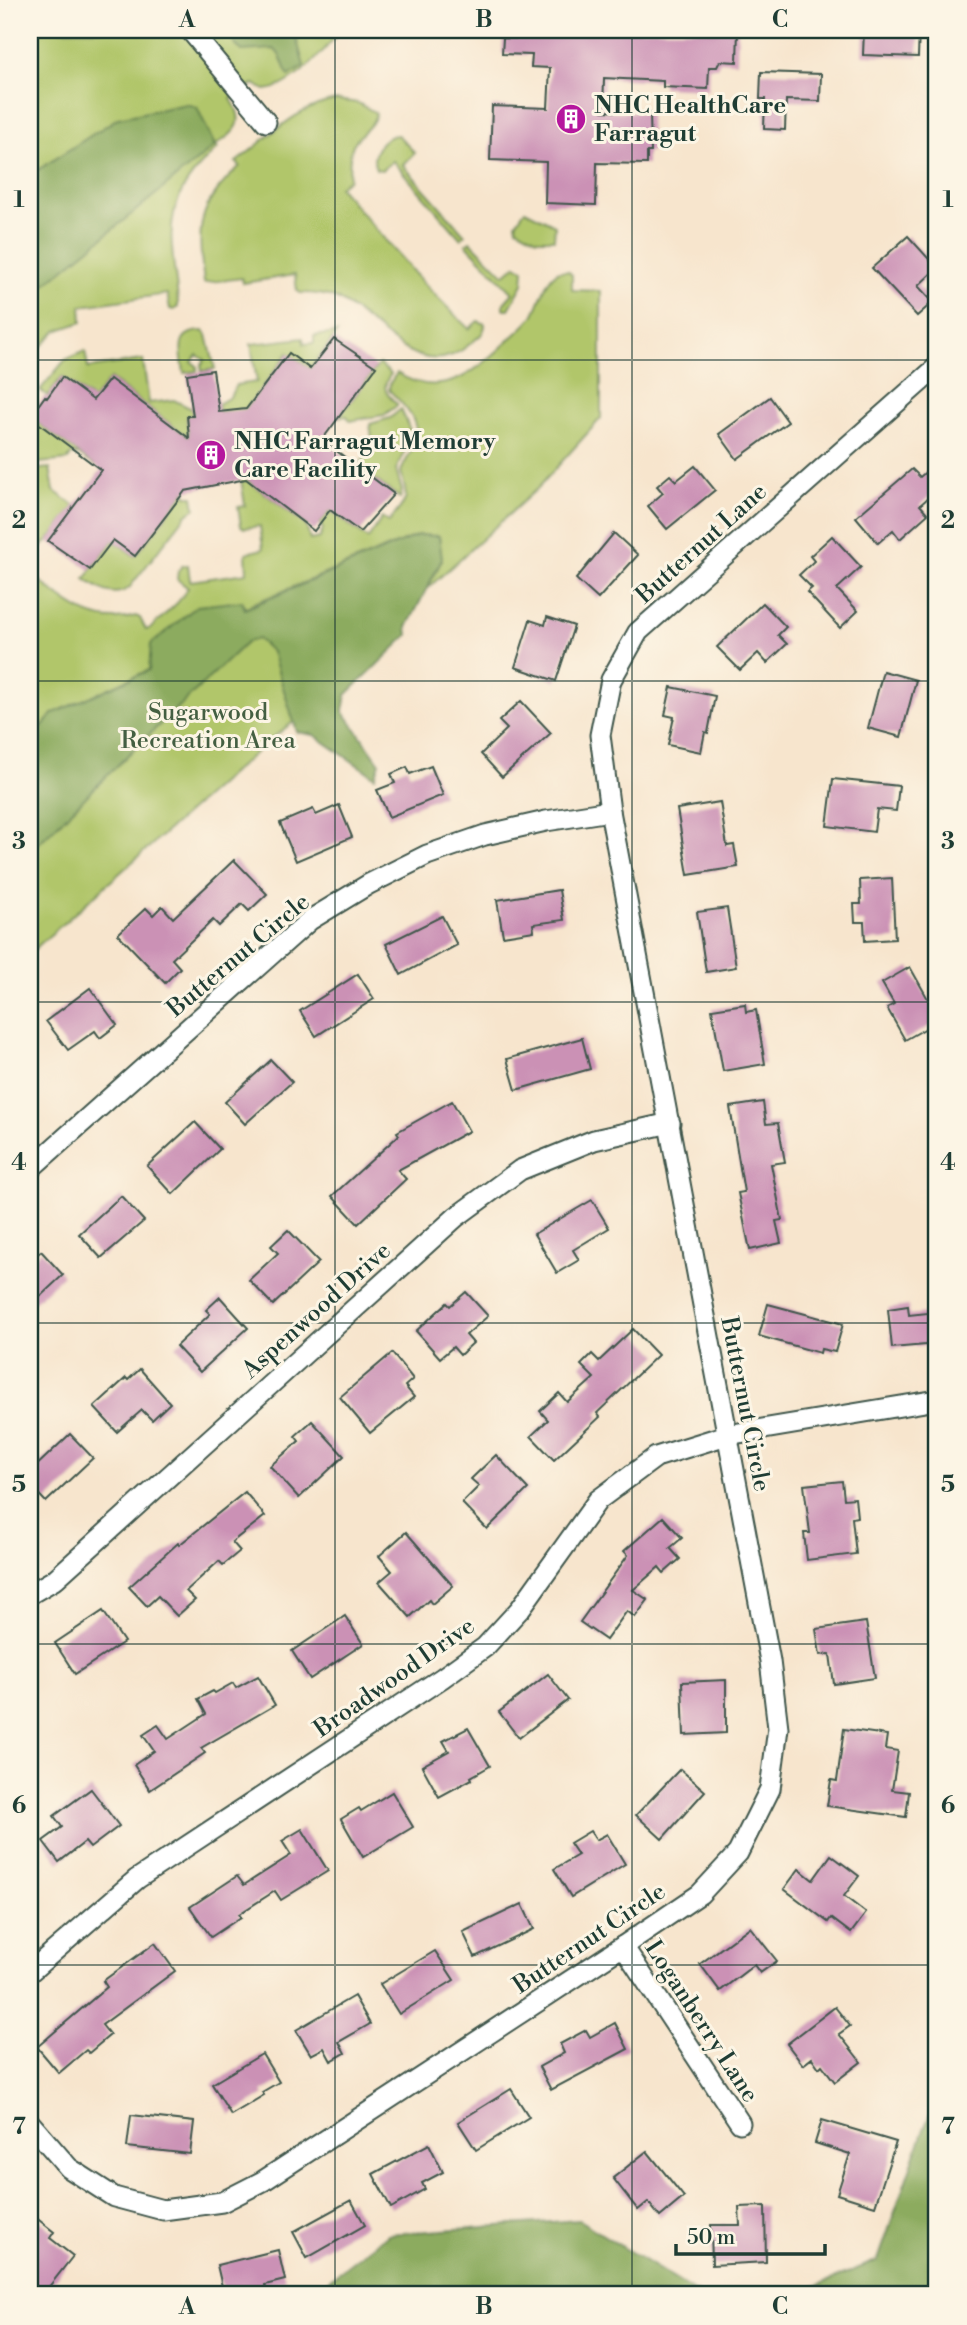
<svg xmlns="http://www.w3.org/2000/svg" width="967" height="2325" font-family="'Libre Bodoni',serif">
<rect width="100%" height="100%" fill="#fcf5e5"/>
<filter id="ink" filterUnits="userSpaceOnUse"><feTurbulence type="fractalNoise" baseFrequency=".0143" numOctaves="2"/><feDisplacementMap in="SourceGraphic" scale="14" xChannelSelector="R" yChannelSelector="G"/><feConvolveMatrix kernelMatrix="1 2 1 2 8 2 1 2 1" color-interpolation-filters="sRGB"/></filter>
<filter id="wash" filterUnits="userSpaceOnUse"><feTurbulence type="fractalNoise" baseFrequency=".00686" numOctaves="4" result="noise"/><feDisplacementMap in="SourceGraphic" scale="28" xChannelSelector="R" yChannelSelector="G"/><feGaussianBlur stdDeviation="1.57" result="paint"/><feColorMatrix in="noise" values="0 0 0 0 0 0 0 0 0 0 0 0 0 0 0 0 0 1.4 0 .05"/><feComposite in="paint" operator="in"/></filter>
<g filter="url(#wash)">
<rect width="100%" height="100%" fill="#f7e5cd"/>
<!-- green -->
<g fill="#b1c66b" stroke="#688250" stroke-width="2">
<path d="M 30,30 L 340,30 C 326,50 291,89 265,90 L 254,84 L 231,99 C 247,124 236,131 216,145 L 218,148 C 187,176 168,203 172,247 C 173,267 178,287 178,307 L 174,310 L 170,309 L 167,294 L 81,306 L 82,322 L 56,331 L 30,358 L 30,303 L 41,288 L 30,294 Z"/>
<path d="M 337,100 L 358,103 L 376,113 C 374,127 359,133 353,145 C 348,156 350,168 349,179 L 339,187 L 424,284 L 469,329 L 478,321 L 485,324 C 485,334 477,338 470,344 C 419,388 380,321 337,299 C 326,294 312,293 300,293 L 297,290 L 295,275 L 243,283 L 242,278 L 204,283 C 197,225 196,208 240,166 L 236,162 C 267,139 298,105 337,100 Z"/>
<path d="M 398,135 L 415,153 L 403,165 L 465,235 L 461,239 L 393,161 L 382,170 L 376,169 C 369,154 383,135 398,135 Z"/>
<path d="M 525,210 L 555,225 L 554,239 L 537,239 L 517,228 L 516,223 Z"/>
<path d="M 470,241 L 504,275 L 516,265 L 524,270 L 523,284 L 509,309 L 504,309 L 504,303 L 513,293 L 466,244 Z"/>
<path d="M 560,271 L 568,271 L 572,275 L 572,290 L 601,291 L 601,418 L 539,487 L 427,589 L 442,560 L 439,537 L 418,535 L 252,604 L 150,670 L 54,713 L 30,740 L 30,573 C 63,599 91,629 136,616 L 140,618 L 146,630 L 151,628 L 178,602 L 188,588 L 177,579 L 178,571 L 182,566 L 188,565 L 190,581 L 247,573 L 246,553 L 263,549 L 260,526 L 244,528 L 241,526 L 238,507 L 245,506 L 241,479 L 246,479 L 306,525 L 310,540 L 320,538 L 323,529 L 320,523 L 330,510 L 368,539 L 382,518 L 389,522 C 408,497 409,503 401,472 C 404,462 412,453 415,442 C 422,422 402,403 389,390 L 390,383 L 397,373 C 441,401 475,373 506,343 C 515,334 526,326 533,316 C 541,303 545,276 560,271 Z"/>
<path d="M 204,331 L 207,335 L 215,369 L 202,371 L 201,365 L 205,360 L 197,355 L 192,362 L 197,366 L 197,371 L 184,373 C 181,351 174,331 204,331 Z"/>
<path d="M 337,333 L 310,369 L 288,353 L 229,432 L 226,411 L 219,412 L 218,404 L 230,397 L 236,385 L 257,382 L 251,344 L 303,338 L 304,344 L 314,343 L 314,336 Z"/>
<path d="M 85,351 L 88,368 L 143,360 L 149,403 L 174,400 L 192,409 L 193,416 L 187,417 L 189,438 L 110,379 L 93,400 L 62,377 L 48,396 L 40,390 L 65,360 Z"/>
<path d="M 379,364 L 391,374 C 380,388 386,394 398,405 L 384,415 L 350,421 L 347,416 L 339,417 Z"/>
<path d="M 401,409 L 412,435 L 396,470 L 402,491 L 400,498 L 358,467 L 373,446 L 370,424 L 390,418 Z"/>
<path d="M 30,417 L 96,466 L 78,454 L 71,455 L 68,460 L 30,464 Z"/>
<path d="M 50,468 L 54,491 L 75,506 L 48,541 L 42,546 L 30,531 L 30,470 Z"/>
<path d="M 185,491 L 186,496 L 193,496 L 195,508 L 187,514 L 129,588 C 113,599 99,589 85,579 L 113,540 L 135,556 Z"/>
<path d="M 252,624 L 314,706 L 266,743 L 30,953 L 30,830 Z"/>
</g>
<!-- forest -->
<g fill="#8cab5f" stroke="#56744a" stroke-width="2">
<path d="M 232,30 L 297,30 L 296,37 L 304,66 L 289,76 C 282,67 284,57 274,49 L 242,51 L 234,44 Z"/>
<path d="M 186,104 L 197,107 L 215,146 L 42,287 L 30,303 L 30,175 L 118,118 Z"/>
<path d="M 418,535 L 439,536 L 442,559 L 407,627 L 408,635 L 346,695 L 343,711 L 380,763 L 375,777 L 314,735 L 297,732 L 272,652 L 258,639 L 247,642 L 135,748 L 30,852 L 30,740 L 54,713 L 149,670 L 151,644 L 197,606 L 242,601 L 245,609 Z"/>
<path d="M 937,2098 L 937,2295 L 795,2295 L 878,2260 L 924,2129 Z"/>
<path d="M 579,2220 L 700,2295 L 310,2295 L 388,2234 Z"/>
</g>
<g id="blocks">
<!-- building -->
<g fill="#cb91b5">
<path d="M 534,30 L 738,30 L 737,62 L 720,61 L 717,67 L 709,67 L 708,89 L 663,87 L 663,81 L 604,78 L 603,111 L 650,113 L 651,152 L 647,152 L 647,164 L 597,163 L 596,205 L 545,203 L 546,162 L 490,160 L 492,106 L 548,108 L 550,68 L 531,67 L 532,55 L 502,54 L 503,38 L 534,39 Z"/>
<path d="M 864,30 L 919,30 L 918,57 L 863,55 Z"/>
<path d="M 761,72 L 821,74 L 820,101 L 786,100 L 785,130 L 764,129 L 765,99 L 760,99 Z"/>
<path d="M 908,236 L 937,268 L 918,286 L 933,302 L 917,316 L 872,268 Z"/>
<path d="M 334,339 L 376,367 L 322,440 L 394,494 L 360,532 L 330,510 L 314,531 L 246,479 L 185,491 L 135,556 L 113,540 L 90,570 L 48,541 L 101,470 L 30,417 L 45,396 L 47,398 L 62,377 L 93,400 L 110,379 L 189,438 L 187,416 L 193,416 L 187,374 L 213,370 L 219,412 L 246,409 L 289,353 L 310,369 Z"/>
<path d="M 770,397 L 788,422 L 737,459 L 719,434 Z"/>
<path d="M 937,462 L 937,490 L 920,505 L 928,514 L 900,539 L 893,530 L 878,543 L 856,517 L 912,469 L 920,477 Z"/>
<path d="M 695,466 L 715,490 L 667,529 L 648,506 L 663,493 L 657,486 L 670,475 L 676,481 Z"/>
<path d="M 614,533 L 638,555 L 598,599 L 576,579 Z"/>
<path d="M 832,536 L 861,567 L 837,589 L 858,611 L 840,628 L 807,592 L 812,588 L 799,575 L 814,561 L 810,556 Z"/>
<path d="M 763,603 L 786,627 L 778,635 L 787,644 L 767,663 L 758,653 L 740,670 L 717,647 Z"/>
<path d="M 547,617 L 574,626 L 556,681 L 515,667 L 530,620 L 545,625 Z"/>
<path d="M 883,671 L 916,680 L 901,737 L 868,728 Z"/>
<path d="M 671,687 L 715,696 L 708,733 L 705,732 L 701,752 L 668,745 L 674,717 L 665,715 Z"/>
<path d="M 521,701 L 551,733 L 502,777 L 481,754 L 507,729 L 499,721 Z"/>
<path d="M 431,766 L 443,795 L 389,817 L 377,790 L 395,783 L 391,774 L 407,767 L 410,774 Z"/>
<path d="M 833,779 L 899,786 L 896,811 L 877,809 L 874,832 L 827,826 Z"/>
<path d="M 720,802 L 727,846 L 734,845 L 738,867 L 688,875 L 677,809 Z"/>
<path d="M 339,805 L 352,837 L 296,861 L 280,823 L 313,809 L 316,815 Z"/>
<path d="M 234,860 L 267,894 L 249,911 L 242,904 L 219,926 L 213,920 L 172,959 L 180,968 L 165,983 L 118,934 L 146,908 L 153,915 L 162,906 L 173,918 Z"/>
<path d="M 892,878 L 895,939 L 865,941 L 864,922 L 855,922 L 854,904 L 861,904 L 860,880 Z"/>
<path d="M 559,890 L 564,920 L 533,924 L 534,931 L 503,936 L 497,900 Z"/>
<path d="M 727,908 L 736,967 L 706,972 L 697,912 Z"/>
<path d="M 442,916 L 457,945 L 401,975 L 386,944 Z"/>
<path d="M 910,967 L 937,1015 L 937,1022 L 905,1040 L 887,1008 L 894,1004 L 882,983 Z"/>
<path d="M 358,974 L 374,999 L 316,1036 L 300,1011 Z"/>
<path d="M 90,988 L 117,1025 L 100,1038 L 95,1031 L 68,1050 L 46,1021 Z"/>
<path d="M 745,1004 L 746,1012 L 756,1010 L 765,1064 L 723,1071 L 712,1009 Z"/>
<path d="M 582,1038 L 590,1069 L 516,1090 L 507,1059 Z"/>
<path d="M 271,1060 L 292,1082 L 245,1124 L 225,1102 Z"/>
<path d="M 452,1101 L 469,1131 L 398,1170 L 406,1179 L 358,1224 L 332,1196 L 399,1135 L 397,1132 Z"/>
<path d="M 763,1102 L 766,1124 L 778,1123 L 785,1162 L 771,1164 L 782,1220 L 776,1221 L 781,1243 L 750,1250 L 738,1193 L 744,1192 L 730,1107 Z"/>
<path d="M 195,1122 L 220,1149 L 173,1194 L 147,1166 Z"/>
<path d="M 121,1196 L 144,1221 L 101,1258 L 79,1234 Z"/>
<path d="M 592,1200 L 609,1228 L 573,1250 L 579,1260 L 557,1273 L 534,1234 Z"/>
<path d="M 288,1230 L 319,1262 L 273,1305 L 249,1280 L 278,1253 L 271,1246 Z"/>
<path d="M 41,1251 L 63,1275 L 30,1306 L 30,1261 Z"/>
<path d="M 466,1292 L 488,1316 L 466,1335 L 473,1343 L 460,1355 L 453,1347 L 440,1358 L 416,1331 L 447,1303 L 450,1306 Z"/>
<path d="M 220,1297 L 248,1328 L 200,1372 L 176,1346 L 210,1314 L 206,1310 Z"/>
<path d="M 768,1304 L 843,1324 L 835,1352 L 821,1349 L 820,1353 L 759,1336 Z"/>
<path d="M 908,1306 L 909,1315 L 937,1312 L 937,1344 L 892,1348 L 888,1309 Z"/>
<path d="M 633,1329 L 658,1355 L 597,1413 L 600,1417 L 554,1460 L 531,1436 L 548,1420 L 540,1411 L 559,1393 L 567,1402 L 594,1378 L 581,1365 L 592,1354 L 599,1361 Z"/>
<path d="M 392,1353 L 413,1379 L 405,1386 L 414,1397 L 370,1433 L 340,1397 Z"/>
<path d="M 140,1369 L 170,1403 L 152,1420 L 142,1410 L 117,1432 L 94,1407 L 126,1378 L 128,1380 Z"/>
<path d="M 312,1421 L 344,1456 L 299,1498 L 270,1466 L 299,1441 L 295,1436 Z"/>
<path d="M 70,1434 L 93,1458 L 46,1502 L 30,1485 L 30,1472 Z"/>
<path d="M 496,1455 L 528,1489 L 487,1529 L 462,1503 L 479,1486 L 471,1479 Z"/>
<path d="M 842,1481 L 844,1499 L 855,1498 L 857,1517 L 852,1518 L 856,1554 L 807,1560 L 804,1533 L 810,1533 L 804,1485 Z"/>
<path d="M 245,1492 L 265,1516 L 232,1542 L 240,1551 L 223,1565 L 219,1561 L 186,1591 L 195,1600 L 177,1616 L 158,1596 L 147,1606 L 129,1587 L 178,1543 L 179,1545 Z"/>
<path d="M 663,1517 L 682,1538 L 670,1548 L 680,1559 L 664,1573 L 659,1567 L 633,1590 L 648,1600 L 635,1617 L 627,1611 L 606,1640 L 580,1622 L 628,1555 L 624,1551 Z"/>
<path d="M 406,1532 L 453,1586 L 432,1604 L 429,1600 L 410,1617 L 379,1582 L 392,1571 L 379,1556 Z"/>
<path d="M 103,1611 L 124,1642 L 75,1674 L 55,1643 Z"/>
<path d="M 345,1616 L 363,1644 L 310,1679 L 292,1651 Z"/>
<path d="M 866,1622 L 875,1678 L 834,1684 L 830,1654 L 820,1655 L 816,1629 Z"/>
<path d="M 548,1674 L 568,1700 L 519,1738 L 499,1712 Z"/>
<path d="M 258,1676 L 275,1705 L 201,1748 L 205,1753 L 150,1790 L 134,1765 L 154,1751 L 143,1735 L 158,1725 L 168,1739 L 206,1714 L 198,1699 L 213,1691 L 215,1693 L 233,1683 L 236,1688 Z"/>
<path d="M 726,1680 L 726,1733 L 684,1735 L 682,1682 Z"/>
<path d="M 468,1728 L 490,1766 L 471,1777 L 472,1779 L 439,1797 L 422,1766 L 449,1751 L 443,1741 Z"/>
<path d="M 844,1729 L 887,1735 L 885,1749 L 898,1751 L 892,1790 L 909,1792 L 906,1817 L 827,1806 L 831,1780 L 837,1781 Z"/>
<path d="M 680,1769 L 705,1791 L 662,1839 L 636,1815 Z"/>
<path d="M 91,1789 L 119,1826 L 90,1848 L 85,1842 L 59,1862 L 43,1841 L 62,1827 L 54,1816 Z"/>
<path d="M 392,1792 L 413,1827 L 363,1857 L 341,1819 L 359,1808 L 361,1811 Z"/>
<path d="M 302,1829 L 328,1871 L 281,1900 L 275,1891 L 239,1914 L 241,1917 L 211,1937 L 190,1907 L 237,1876 L 244,1885 L 291,1855 L 282,1841 Z"/>
<path d="M 590,1831 L 596,1840 L 607,1834 L 625,1864 L 571,1897 L 554,1869 L 578,1855 L 570,1843 Z"/>
<path d="M 831,1855 L 859,1876 L 844,1896 L 866,1913 L 851,1933 L 831,1918 L 828,1922 L 784,1889 L 799,1869 L 813,1880 Z"/>
<path d="M 522,1904 L 534,1929 L 475,1957 L 463,1932 Z"/>
<path d="M 750,1927 L 777,1961 L 760,1973 L 754,1965 L 720,1991 L 700,1964 Z"/>
<path d="M 155,1943 L 175,1971 L 102,2025 L 110,2035 L 89,2053 L 86,2050 L 59,2073 L 37,2047 L 107,1987 L 103,1981 Z"/>
<path d="M 435,1951 L 454,1980 L 399,2014 L 380,1984 Z"/>
<path d="M 354,1996 L 370,2024 L 339,2042 L 345,2053 L 331,2061 L 324,2048 L 311,2055 L 296,2030 Z"/>
<path d="M 835,2007 L 850,2026 L 839,2034 L 861,2062 L 835,2082 L 822,2065 L 819,2068 L 812,2058 L 803,2065 L 787,2044 Z"/>
<path d="M 615,2023 L 628,2049 L 551,2090 L 539,2067 L 564,2053 L 560,2044 L 586,2030 L 590,2037 Z"/>
<path d="M 262,2054 L 279,2082 L 262,2092 L 264,2095 L 231,2115 L 212,2084 Z"/>
<path d="M 511,2089 L 529,2117 L 476,2150 L 458,2122 Z"/>
<path d="M 131,2115 L 194,2122 L 190,2154 L 127,2147 Z"/>
<path d="M 822,2120 L 896,2142 L 875,2206 L 837,2194 L 850,2154 L 815,2143 Z"/>
<path d="M 429,2144 L 443,2172 L 422,2183 L 425,2189 L 391,2208 L 373,2174 Z"/>
<path d="M 647,2151 L 684,2197 L 660,2217 L 648,2202 L 638,2210 L 613,2178 Z"/>
<path d="M 351,2200 L 365,2225 L 307,2258 L 293,2232 Z"/>
<path d="M 765,2206 L 766,2262 L 712,2265 L 711,2225 L 740,2225 L 739,2207 Z"/>
<path d="M 30,2213 L 54,2232 L 50,2238 L 73,2256 L 44,2293 L 30,2282 Z"/>
<path d="M 278,2250 L 285,2280 L 265,2285 L 267,2295 L 251,2295 L 250,2292 L 224,2295 L 217,2265 Z"/>
</g>
</g>
</g>
<g filter="url(#ink)">
<use href="#blocks" fill-opacity="0" stroke="#3f564b" stroke-width="2"/>
<g fill="none" stroke-linecap="round" stroke-linejoin="round">
<!-- street casing -->
<g stroke="#3f564b" stroke-width="23">
<g id="street">
<path d="M 190,30 L 266,122"/>
<path d="M 610,811 L 600,735 L 611,680 L 638,632 L 937,367"/>
<path d="M 30,1169 L 310,920 L 369,884 L 427,855 L 485,835 L 546,821 L 610,811 L 770,1661 L 778,1728 L 770,1789 L 738,1853 L 700,1894 L 623,1946 L 263,2181 L 222,2202 L 163,2210 L 114,2197 L 69,2168 L 30,2123"/>
<path d="M 30,1594 L 54,1580 L 456,1217 L 520,1170 L 594,1140 L 670,1123"/>
<path d="M 623,1946 L 740,2123"/>
<path d="M 30,1972 L 137,1879 L 442,1678 L 485,1647 L 520,1609 L 598,1500 L 656,1457 L 727,1435 L 937,1400"/>
</g>
</g>
<!-- street -->
<use href="#street" stroke="#fff" stroke-width="19"/>
</g>
</g>
<!-- grid -->
<path fill="none" stroke="#1f3d34" stroke-width="2" stroke-opacity="0.55" d="M 335,30 L 335,2295M 632,30 L 632,2295M 30,360 L 937,360M 30,681 L 937,681M 30,1002 L 937,1002M 30,1323 L 937,1323M 30,1644 L 937,1644M 30,1965 L 937,1965"/>
<!-- icons -->
<defs>
<g id="building-disc" transform="scale(1.575)"><circle r="9.5" fill="#b5179e" stroke="#fcf5e5"/><path d="M-4-6H4V6H1V3H-1V6H-4ZM-2.5-4.3h1.7v1.8h-1.7ZM.8-4.3h1.7v1.8H.8ZM-2.5-1h1.7V.8h-1.7ZM.8-1h1.7V.8H.8Z" fill="#fff"/></g>
</defs>
<g fill-rule="evenodd">
<use href="#building-disc" x="571" y="119"/>
<use href="#building-disc" x="211" y="455"/>
</g>
<g text-anchor="middle" stroke-width="6" stroke-linejoin="round" paint-order="stroke">
<!-- poi labels -->
<g font-size="24" font-weight="bold" fill="#1f3d34" stroke="#fcf5e5" text-anchor="start">
<text x="594" y="113">NHC HealthCare<tspan x="594" dy="28">Farragut</tspan></text>
<text x="234" y="449">NHC Farragut Memory<tspan x="234" dy="28">Care Facility</tspan></text>
</g>
<!-- street labels -->
<g font-size="24" fill="#1f3d34" stroke="#fcf5e5">
<text transform="translate(701 543) rotate(-42)" y="8">Butternut Lane</text>
<text transform="translate(238 955) rotate(-40)" y="8">Butternut Circle</text>
<text transform="translate(316 1310) rotate(-42)" y="8">Aspenwood Drive</text>
<text transform="translate(746 1404) rotate(79)" y="8">Butternut Circle</text>
<text transform="translate(394 1677) rotate(-35)" y="8">Broadwood Drive</text>
<text transform="translate(589 1938) rotate(-34)" y="8">Butternut Circle</text>
<text transform="translate(702 2021) rotate(57)" y="8">Loganberry Lane</text>
</g>
<!-- park labels -->
<g font-size="24" fill="#445f42" stroke="#fcf5e5">
<text x="208" y="720">Sugarwood<tspan x="208" dy="28">Recreation Area</tspan></text>
</g>
</g>
<!-- margin -->
<rect width="967" height="2325" fill="none" stroke="#fcf5e5" stroke-width="77"/>
<!-- scale -->
<path d="M676 2244v10h149v-10" fill="none" stroke="#1f3d34" stroke-width="3.5"/>
<text x="687" y="2244" font-size="21" fill="#1f3d34" stroke="#fcf5e5" stroke-width="5" paint-order="stroke">50 m</text>
<rect x="38" y="38" width="890" height="2248" fill="none" stroke="#1f3d34" stroke-width="2.5"/>
<g font-size="23" text-anchor="middle" font-weight="bold" fill="#1f3d34">
<text x="187" y="27">A</text>
<text x="484" y="27">B</text>
<text x="780" y="27">C</text>
<text x="19" y="207">1</text>
<text x="948" y="207">1</text>
<text x="19" y="528">2</text>
<text x="948" y="528">2</text>
<text x="19" y="849">3</text>
<text x="948" y="849">3</text>
<text x="19" y="1170">4</text>
<text x="948" y="1170">4</text>
<text x="19" y="1492">5</text>
<text x="948" y="1492">5</text>
<text x="19" y="1813">6</text>
<text x="948" y="1813">6</text>
<text x="19" y="2134">7</text>
<text x="948" y="2134">7</text>
<text x="187" y="2314">A</text>
<text x="484" y="2314">B</text>
<text x="780" y="2314">C</text>
</g>
</svg>
